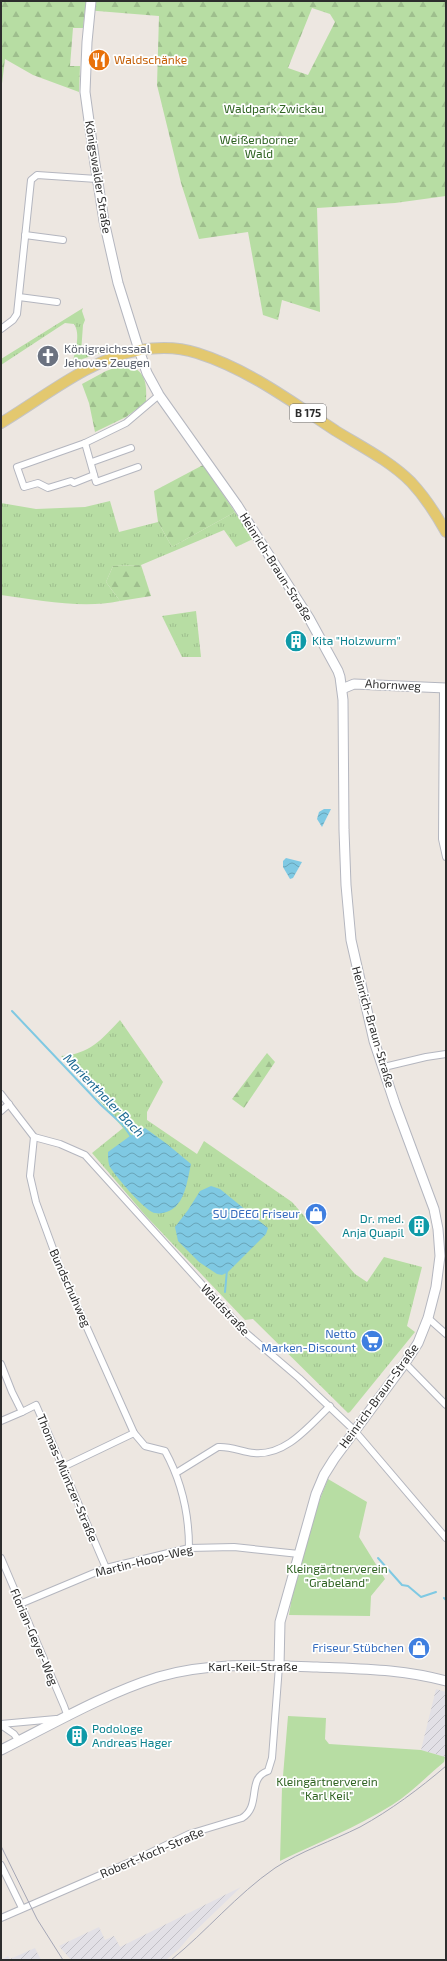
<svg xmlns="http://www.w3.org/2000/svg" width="447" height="1961" font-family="'Exo 2',sans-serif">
<defs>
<pattern id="industrial-furrows" width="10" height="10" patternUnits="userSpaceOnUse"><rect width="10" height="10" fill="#e2e0e6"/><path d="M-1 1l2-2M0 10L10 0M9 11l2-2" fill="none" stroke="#c2c0c6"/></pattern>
<pattern id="grass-tufts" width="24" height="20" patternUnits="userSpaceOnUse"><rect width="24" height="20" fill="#b7dda3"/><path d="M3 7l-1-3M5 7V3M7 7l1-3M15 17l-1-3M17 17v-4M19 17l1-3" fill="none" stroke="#9ebe8d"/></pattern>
<pattern id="forest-firs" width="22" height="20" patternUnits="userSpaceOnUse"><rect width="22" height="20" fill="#b7dda3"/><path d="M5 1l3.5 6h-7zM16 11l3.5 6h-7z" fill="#9ebe8d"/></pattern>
<pattern id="water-waves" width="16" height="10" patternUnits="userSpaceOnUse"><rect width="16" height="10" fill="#7fc9e3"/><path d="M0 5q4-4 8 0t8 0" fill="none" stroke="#68a4b8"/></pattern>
</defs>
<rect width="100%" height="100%" fill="#ede7e1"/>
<!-- industrial -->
<g fill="url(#industrial-furrows)">
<path d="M 436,1689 L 446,1692 L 445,1757 L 421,1750 Z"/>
<path d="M 241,1887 L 191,1935 L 179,1949 L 166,1960 L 71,1960 L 59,1946 L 99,1927 L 105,1940 L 114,1936 L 120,1947 Z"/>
<path d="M 35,1948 L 41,1960 L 1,1960 L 8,1956 L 10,1959 Z"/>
</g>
<!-- grass -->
<g fill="url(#grass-tufts)">
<path d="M 83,308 L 82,311 L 85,320 L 83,325 L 81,353 L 97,347 L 107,351 L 73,362 C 75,350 81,335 74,324 L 65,323 L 1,365 L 1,359 Z"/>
<path d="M 110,501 L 119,532 L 158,522 L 172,547 L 235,512 L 253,539 L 236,547 L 224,530 L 141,565 L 113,566 L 106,582 L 120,601 C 82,609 39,600 1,595 L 1,503 L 36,509 L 85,507 Z"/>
<path d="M 196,611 L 201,657 L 182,657 L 162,616 Z"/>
<path d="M 120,1020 L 163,1082 L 147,1112 L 147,1120 L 197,1154 L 204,1141 L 292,1202 L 355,1274 L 367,1282 L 384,1257 L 422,1267 L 407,1326 L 415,1332 L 350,1412 L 348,1413 L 253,1319 L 245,1320 L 145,1215 L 92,1153 L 123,1128 L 61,1056 C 90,1054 101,1040 120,1020 Z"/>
</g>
<!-- forest -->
<g fill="url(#forest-firs)" fill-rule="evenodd">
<path d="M 1,1 L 446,1 L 446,196 L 395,203 L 317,208 L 320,312 L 282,300 L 278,320 L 263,315 L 248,232 L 199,239 L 181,183 L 157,85 L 159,16 L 85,10 L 83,28 L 73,28 L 70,66 L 80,66 L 79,92 L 33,75 L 5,59 L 1,92 ZM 312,8 L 330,14 L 335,22 L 308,75 L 288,68 Z"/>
<path d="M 126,364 C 146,371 147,383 146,402 L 126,417 L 95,432 L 89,403 L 82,384 L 106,371 Z"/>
<path d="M 203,465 L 235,512 L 172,547 L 158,522 L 154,491 Z"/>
<path d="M 141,565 L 151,596 L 120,601 L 106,582 L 113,566 Z"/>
<path d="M 267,1053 L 275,1062 L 244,1108 L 232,1099 Z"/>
</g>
<!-- garden -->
<g fill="#b7dda3">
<path d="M 328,1479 L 367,1502 L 359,1537 L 385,1579 L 371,1596 L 370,1616 L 289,1615 C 296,1569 310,1522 328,1479 Z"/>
<path d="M 288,1716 L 326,1718 L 325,1739 L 329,1744 L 421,1750 L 445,1757 L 444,1762 C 427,1776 411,1793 392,1805 C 357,1827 317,1843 280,1861 L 282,1788 Z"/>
</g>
<!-- water -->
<g fill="url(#water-waves)">
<path d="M 324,809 L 331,809 L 322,827 L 317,819 L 319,812 Z"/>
<path d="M 286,858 L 302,862 L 293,878 L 290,879 L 283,867 L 283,861 Z"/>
<path d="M 145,1128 L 167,1144 L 191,1164 C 188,1177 186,1195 177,1205 C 172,1211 160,1216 152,1212 C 142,1207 116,1177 110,1167 C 108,1163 108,1156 108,1152 L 130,1136 Z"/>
<path d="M 211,1186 L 220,1189 L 268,1228 L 266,1234 L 228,1272 L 222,1275 L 217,1274 L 199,1262 L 178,1241 L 175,1227 L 188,1210 L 200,1191 Z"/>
</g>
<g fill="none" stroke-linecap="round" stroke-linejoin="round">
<!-- stream -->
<g stroke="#7fc9e3" stroke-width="2">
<path d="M 12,1011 L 101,1105 L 123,1125 L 132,1138"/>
<path d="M 225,1292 L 227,1270"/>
<path d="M 378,1558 L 402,1585 L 408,1586 L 421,1597 L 436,1592"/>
<path d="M 444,1598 L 446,1600"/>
</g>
<!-- street casing -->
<g stroke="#b4b6bf" stroke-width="8">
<g id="street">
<path d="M 25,235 L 63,240"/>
<path d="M 19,297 L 57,302"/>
<path d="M 1,329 L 13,320 L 17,314 L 31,180 L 37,175 L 97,179"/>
<path d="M 85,443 L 94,475"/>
<path d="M 92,462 L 131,448"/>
<path d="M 138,467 L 96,482 L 94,475 L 74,483 L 71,481 L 48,488 L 38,483 L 24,487 L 17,467 L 85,443 L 126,423 L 159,395"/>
<path d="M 443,688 L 442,839 L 446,857"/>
<path d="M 384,1067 L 426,1057 L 446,1054"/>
<path d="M 1,1094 L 34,1137 L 60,1144 L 85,1155 L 245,1332 L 299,1378 L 354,1430 L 446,1538"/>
<path d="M 1,1111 L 9,1104"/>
<path d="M 34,1137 L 30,1176 L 36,1202 L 59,1265 L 134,1433 L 145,1446 L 165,1451 C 182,1482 189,1513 189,1548"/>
<path d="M 428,1318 L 446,1334"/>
<path d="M 405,1363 L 446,1405"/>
<path d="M 1,1364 L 12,1392 L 22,1412 L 36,1405 L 106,1568"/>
<path d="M 1,1421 L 22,1412"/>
<path d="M 63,1467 L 134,1433"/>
<path d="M 176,1473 L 218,1447 C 231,1446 242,1452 254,1453 C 286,1456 309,1426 330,1406"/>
<path d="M 1,1558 L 64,1706 L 68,1717 L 65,1717"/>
<path d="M 20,1604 L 106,1568 L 189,1548 L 234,1547 L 299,1554"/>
<path d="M 1,1724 L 56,1719"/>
<path d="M 1,1725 L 14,1734 L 19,1741"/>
<path d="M 1,1865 L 22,1908"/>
<path d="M 1,1918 L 137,1859 L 189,1834 L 242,1818 C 262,1806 246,1778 268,1771 L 272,1758 L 279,1666"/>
</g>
</g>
<!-- secondary casing -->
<g stroke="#b4b6bf" stroke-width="11">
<g id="secondary">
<path d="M 91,1 L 87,42 L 85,92 L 95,164 L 104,221 L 118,283 L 139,350 L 147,373 L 159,395 L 237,505 L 309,618 L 338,671 L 340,677 L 343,700 L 344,830 L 346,885 L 351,940 L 374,1041 L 395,1104 L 434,1209 L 438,1229 L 440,1256 L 436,1287 L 428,1318 L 418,1343 L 405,1363 L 334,1459 L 324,1475 L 316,1494 L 280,1622 L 279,1666"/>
<path d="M 342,689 L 354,684 L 446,688"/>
<path d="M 1,1750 C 51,1725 104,1694 158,1677 C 210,1662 263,1665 317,1667 C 362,1669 402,1669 446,1681"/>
</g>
</g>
<!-- primary casing -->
<g stroke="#c4c4c4" stroke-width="12">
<path id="primary" d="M 1,423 C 43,398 91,358 140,350 C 158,347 179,347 197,353 C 248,369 292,402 336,431 C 362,447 390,461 411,482 C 425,497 436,514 446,532"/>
</g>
<!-- street -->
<use href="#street" stroke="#fff" stroke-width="6"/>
<!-- secondary -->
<use href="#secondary" stroke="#fff" stroke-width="9"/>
<!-- primary -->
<use href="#primary" stroke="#e3c86f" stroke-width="10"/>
<!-- tram -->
<g stroke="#a4a6b5" stroke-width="1">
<path d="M 1,1846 L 37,1919 L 63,1960"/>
<path d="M 171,1960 C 207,1931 236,1895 275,1868 C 301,1851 332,1841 360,1827 C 391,1810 419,1789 446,1766"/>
</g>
</g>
<!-- icons -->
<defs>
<g id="restaurant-disc" transform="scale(1.15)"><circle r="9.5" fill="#e8710a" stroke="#fff"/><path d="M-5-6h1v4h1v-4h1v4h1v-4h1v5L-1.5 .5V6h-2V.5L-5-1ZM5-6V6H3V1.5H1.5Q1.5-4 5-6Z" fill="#fff"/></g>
<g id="church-disc" transform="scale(1.15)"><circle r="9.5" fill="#6b7280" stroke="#fff"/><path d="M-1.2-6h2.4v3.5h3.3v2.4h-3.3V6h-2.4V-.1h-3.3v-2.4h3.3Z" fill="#fff"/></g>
<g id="building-disc" transform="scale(1.15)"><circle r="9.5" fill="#0f9aa8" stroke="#fff"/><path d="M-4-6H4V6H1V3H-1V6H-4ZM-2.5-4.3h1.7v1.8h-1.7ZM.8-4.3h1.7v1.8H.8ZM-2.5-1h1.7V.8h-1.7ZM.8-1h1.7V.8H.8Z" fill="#fff"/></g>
<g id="shop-disc" transform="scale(1.15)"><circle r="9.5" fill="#3f7fe0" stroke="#fff"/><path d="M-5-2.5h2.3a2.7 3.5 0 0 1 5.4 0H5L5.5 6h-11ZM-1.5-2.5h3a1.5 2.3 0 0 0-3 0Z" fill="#fff"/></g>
<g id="supermarket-disc" transform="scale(1.15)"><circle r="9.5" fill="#3f7fe0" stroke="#fff"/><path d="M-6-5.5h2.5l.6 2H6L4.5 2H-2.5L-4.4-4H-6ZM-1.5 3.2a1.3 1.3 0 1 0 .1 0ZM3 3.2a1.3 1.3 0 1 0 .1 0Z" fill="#fff"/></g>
</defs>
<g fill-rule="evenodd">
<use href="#restaurant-disc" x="99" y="60"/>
<use href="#church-disc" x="48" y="356"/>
<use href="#building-disc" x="296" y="641"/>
<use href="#shop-disc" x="316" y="1214"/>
<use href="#building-disc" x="419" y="1226"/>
<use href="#supermarket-disc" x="372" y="1341"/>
<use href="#shop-disc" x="419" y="1648"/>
<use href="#building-disc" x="77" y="1736"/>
</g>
<g text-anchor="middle" stroke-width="3.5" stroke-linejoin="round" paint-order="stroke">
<!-- shield labels -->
<rect fill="#fff" stroke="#6c6c6c" stroke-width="1" x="290" y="404" width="36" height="18" rx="3"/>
<g font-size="11" font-weight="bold" fill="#2d2d2d">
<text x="308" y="417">B 175</text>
</g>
<!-- food labels -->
<g font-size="12" fill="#c56008" stroke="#fff" text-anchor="start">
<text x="114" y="64">Waldschänke</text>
</g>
<!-- park labels -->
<g font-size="12" fill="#306423" stroke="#fff">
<text x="274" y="113">Waldpark Zwickau</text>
<text x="259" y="144">Weißenborner<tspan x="259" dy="14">Wald</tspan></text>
<text x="337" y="1573">Kleingärtnerverein<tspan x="337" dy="14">"Grabeland"</tspan></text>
<text x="327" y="1786">Kleingärtnerverein<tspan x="327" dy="14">"Karl Keil"</tspan></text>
</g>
<!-- street labels -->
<g font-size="12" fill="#2d2d2d" stroke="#fff">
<text transform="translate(98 177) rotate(81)" y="4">Königswalder Straße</text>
<text transform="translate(276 567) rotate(58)" y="4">Heinrich-Braun-Straße</text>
<text transform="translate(393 685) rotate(3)" y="4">Ahornweg</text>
<text transform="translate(373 1027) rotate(74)" y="4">Heinrich-Braun-Straße</text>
<text transform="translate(70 1288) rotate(66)" y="4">Bundschuhweg</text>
<text transform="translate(225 1310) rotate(47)" y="4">Waldstraße</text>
<text transform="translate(379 1396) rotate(-54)" y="4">Heinrich-Braun-Straße</text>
<text transform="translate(67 1478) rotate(67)" y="4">Thomas-Müntzer-Straße</text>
<text transform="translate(144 1561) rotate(-14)" y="4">Martin-Hoop-Weg</text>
<text transform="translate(34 1637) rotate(67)" y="4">Florian-Geyer-Weg</text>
<text x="253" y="1671">Karl-Keil-Straße</text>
<text transform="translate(152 1853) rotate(-23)" y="4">Robert-Koch-Straße</text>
</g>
<!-- worship labels -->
<g font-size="12" fill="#5b616d" stroke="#fff" text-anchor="start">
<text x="64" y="353">Königreichssaal<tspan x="64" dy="14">Jehovas Zeugen</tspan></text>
</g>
<!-- culture labels -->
<g font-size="12" fill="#0d838f" stroke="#fff" text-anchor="start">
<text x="312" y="645">Kita "Holzwurm"</text>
<text x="404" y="1223" text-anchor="end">Dr. med.<tspan x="404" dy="14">Anja Quapil</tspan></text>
<text x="92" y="1733">Podologe<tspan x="92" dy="14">Andreas Hager</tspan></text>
</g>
<!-- shop labels -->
<g font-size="12" fill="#366cbe" stroke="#fff" text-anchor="end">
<text x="300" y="1218">SU DEEG Friseur</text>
<text x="356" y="1338">Netto<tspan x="356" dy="14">Marken-Discount</tspan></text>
<text x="404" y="1652">Friseur Stübchen</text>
</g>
<!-- water labels -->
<g font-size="13" font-style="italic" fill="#1c6992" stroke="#fff">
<text transform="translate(104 1095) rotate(46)" y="5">Marienthaler Bach</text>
</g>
</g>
<!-- border -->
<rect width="447" height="1961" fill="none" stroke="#2d2d2d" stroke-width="4"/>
</svg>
